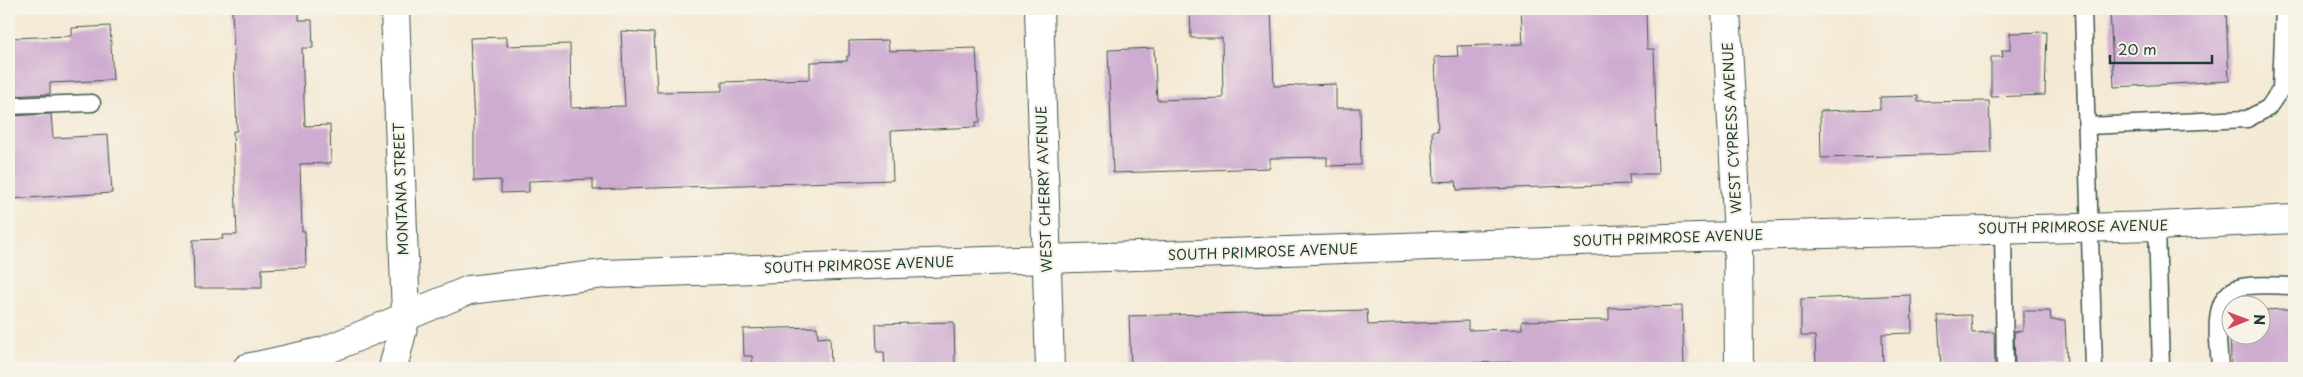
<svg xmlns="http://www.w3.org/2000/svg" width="2303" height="377" font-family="'Playpen Sans',sans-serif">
<rect width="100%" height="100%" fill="#f7f3e8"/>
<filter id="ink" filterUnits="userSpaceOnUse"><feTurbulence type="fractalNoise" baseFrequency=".02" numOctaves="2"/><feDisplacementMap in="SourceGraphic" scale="10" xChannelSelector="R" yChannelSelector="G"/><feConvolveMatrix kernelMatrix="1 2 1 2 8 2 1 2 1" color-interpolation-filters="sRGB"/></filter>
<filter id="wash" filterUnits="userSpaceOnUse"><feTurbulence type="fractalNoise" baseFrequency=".0096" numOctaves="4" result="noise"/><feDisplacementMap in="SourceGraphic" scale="20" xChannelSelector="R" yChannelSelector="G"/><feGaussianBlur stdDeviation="1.12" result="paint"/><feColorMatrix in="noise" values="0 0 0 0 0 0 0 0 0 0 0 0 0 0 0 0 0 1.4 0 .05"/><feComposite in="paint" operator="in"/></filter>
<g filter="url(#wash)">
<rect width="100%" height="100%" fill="#f4e9d4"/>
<g id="blocks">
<!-- building -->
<g fill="#ceabd0">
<path d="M 232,9 L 299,9 L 299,20 L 312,20 L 313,48 L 302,48 L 305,126 L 330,125 L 331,163 L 300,164 L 302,231 L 305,231 L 306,267 L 262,269 L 262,288 L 194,288 L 193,240 L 223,239 L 222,235 L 237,235 L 233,131 L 237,131 Z"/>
<path d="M 1190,9 L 1271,9 L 1274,86 L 1336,84 L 1336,108 L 1360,108 L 1361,165 L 1327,166 L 1327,157 L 1270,158 L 1270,168 L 1113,173 L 1108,50 L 1154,48 L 1157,100 L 1223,98 L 1222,38 L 1191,38 Z"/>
<path d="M 1521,9 L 1646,9 L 1647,49 L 1654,49 L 1658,174 L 1629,174 L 1630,184 L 1457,190 L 1456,181 L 1434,182 L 1432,131 L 1438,131 L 1435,57 L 1458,56 L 1457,46 L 1523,44 Z"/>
<path d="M 2147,9 L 2226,9 L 2229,81 L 2114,87 L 2110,10 Z"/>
<path d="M 110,26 L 113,80 L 50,83 L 50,94 L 9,96 L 9,38 L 72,36 L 72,28 Z"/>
<path d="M 621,31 L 654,33 L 657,92 L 722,91 L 722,82 L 810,79 L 810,62 L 847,61 L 847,56 L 849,56 L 849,41 L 888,40 L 889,51 L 976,48 L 980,122 L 976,122 L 976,127 L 891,131 L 893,180 L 593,190 L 593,179 L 529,181 L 529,192 L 501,193 L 501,180 L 474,181 L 474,125 L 470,38 L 507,37 L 507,46 L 570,44 L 571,108 L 625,106 Z"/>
<path d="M 2047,32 L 2045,95 L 1991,97 L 1991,57 L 2003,57 L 2002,50 L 2010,50 L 2010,33 Z"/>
<path d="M 1918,96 L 1918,102 L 1989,101 L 1991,153 L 1821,158 L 1820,111 L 1880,109 L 1880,97 Z"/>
<path d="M 51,114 L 53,138 L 108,135 L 112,193 L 9,199 L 9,116 Z"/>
<path d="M 1911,295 L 1912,333 L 1882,334 L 1883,368 L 1816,368 L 1815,336 L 1801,336 L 1801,299 Z"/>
<path d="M 1682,306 L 1684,368 L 1520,368 L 1520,362 L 1458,363 L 1459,366 L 1427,368 L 1427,364 L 1348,368 L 1342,368 L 1342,364 L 1131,368 L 1129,316 L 1367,310 L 1368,325 L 1468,321 L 1468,330 L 1522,329 L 1522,321 L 1609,320 L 1609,308 Z"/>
<path d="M 2290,309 L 2292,368 L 2231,368 L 2230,311 L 2230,334 L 2260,334 L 2260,310 Z"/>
<path d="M 2023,311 L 2050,311 L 2051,320 L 2065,320 L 2067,368 L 2015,368 L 2014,332 L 2023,331 Z"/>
<path d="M 1971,315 L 1972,333 L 1994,332 L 1995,368 L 1941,368 L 1938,316 Z"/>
<path d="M 954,322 L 955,368 L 885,368 L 884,352 L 877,352 L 876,324 Z"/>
<path d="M 817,327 L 818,338 L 830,337 L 831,368 L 753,368 L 752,356 L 744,356 L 743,329 Z"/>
</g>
</g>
</g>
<g filter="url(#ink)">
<use href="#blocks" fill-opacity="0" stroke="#3f574c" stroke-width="1"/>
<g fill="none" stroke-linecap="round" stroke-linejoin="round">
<!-- lane casing -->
<g stroke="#3f574c" stroke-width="19">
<g id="lane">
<path d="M 2083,9 L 2094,368"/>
<path d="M 9,106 L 92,103"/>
<path d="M 2087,126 L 2247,119 L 2268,108 L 2281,89 L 2284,9"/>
<path d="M 2157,226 L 2161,368"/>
<path d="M 2003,229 L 2005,368"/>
<path d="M 2220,368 C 2219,339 2207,289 2248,286 C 2263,284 2279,286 2294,286"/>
</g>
</g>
<!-- street casing -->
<g stroke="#3f574c" stroke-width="30">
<g id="street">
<path d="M 1039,9 L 1050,368"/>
<path d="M 1726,9 L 1738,236 L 1739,368"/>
<path d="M 247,368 L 324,351 L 469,290 L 604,274 L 1698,237 L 2157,226 L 2294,219"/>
<path d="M 393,368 L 406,316 L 395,9"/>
</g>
</g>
<!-- lane -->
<use href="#lane" stroke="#fff" stroke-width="16"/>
<!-- street -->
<use href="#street" stroke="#fff" stroke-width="28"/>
</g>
</g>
<g text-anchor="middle" stroke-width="4.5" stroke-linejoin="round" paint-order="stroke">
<!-- street labels -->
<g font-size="14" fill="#1f3d34" stroke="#f7f3e8">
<text transform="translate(1732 128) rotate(-93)" y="5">WEST CYPRESS AVENUE</text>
<text transform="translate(401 189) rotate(-92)" y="5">MONTANA STREET</text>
<text transform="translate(1044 189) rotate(-92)" y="5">WEST CHERRY AVENUE</text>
<text transform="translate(2073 227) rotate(-1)" y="5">SOUTH PRIMROSE AVENUE</text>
<text transform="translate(1668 238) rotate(-2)" y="5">SOUTH PRIMROSE AVENUE</text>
<text transform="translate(1263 252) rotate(-2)" y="5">SOUTH PRIMROSE AVENUE</text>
<text transform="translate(859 265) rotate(-2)" y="5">SOUTH PRIMROSE AVENUE</text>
</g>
</g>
<!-- margin -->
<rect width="2303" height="377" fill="none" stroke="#f7f3e8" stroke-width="30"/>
<!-- north arrow -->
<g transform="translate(2246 320) rotate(89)"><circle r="24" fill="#f7f3e8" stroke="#a1aaa0"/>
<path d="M0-4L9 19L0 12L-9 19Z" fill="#d1495b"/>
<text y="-8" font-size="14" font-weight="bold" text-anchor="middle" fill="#1f3d34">N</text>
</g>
<!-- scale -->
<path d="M2110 55v8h102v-8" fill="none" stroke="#1f3d34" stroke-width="2.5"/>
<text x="2118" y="55" font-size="15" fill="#1f3d34" stroke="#f7f3e8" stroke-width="4" paint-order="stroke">20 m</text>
</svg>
